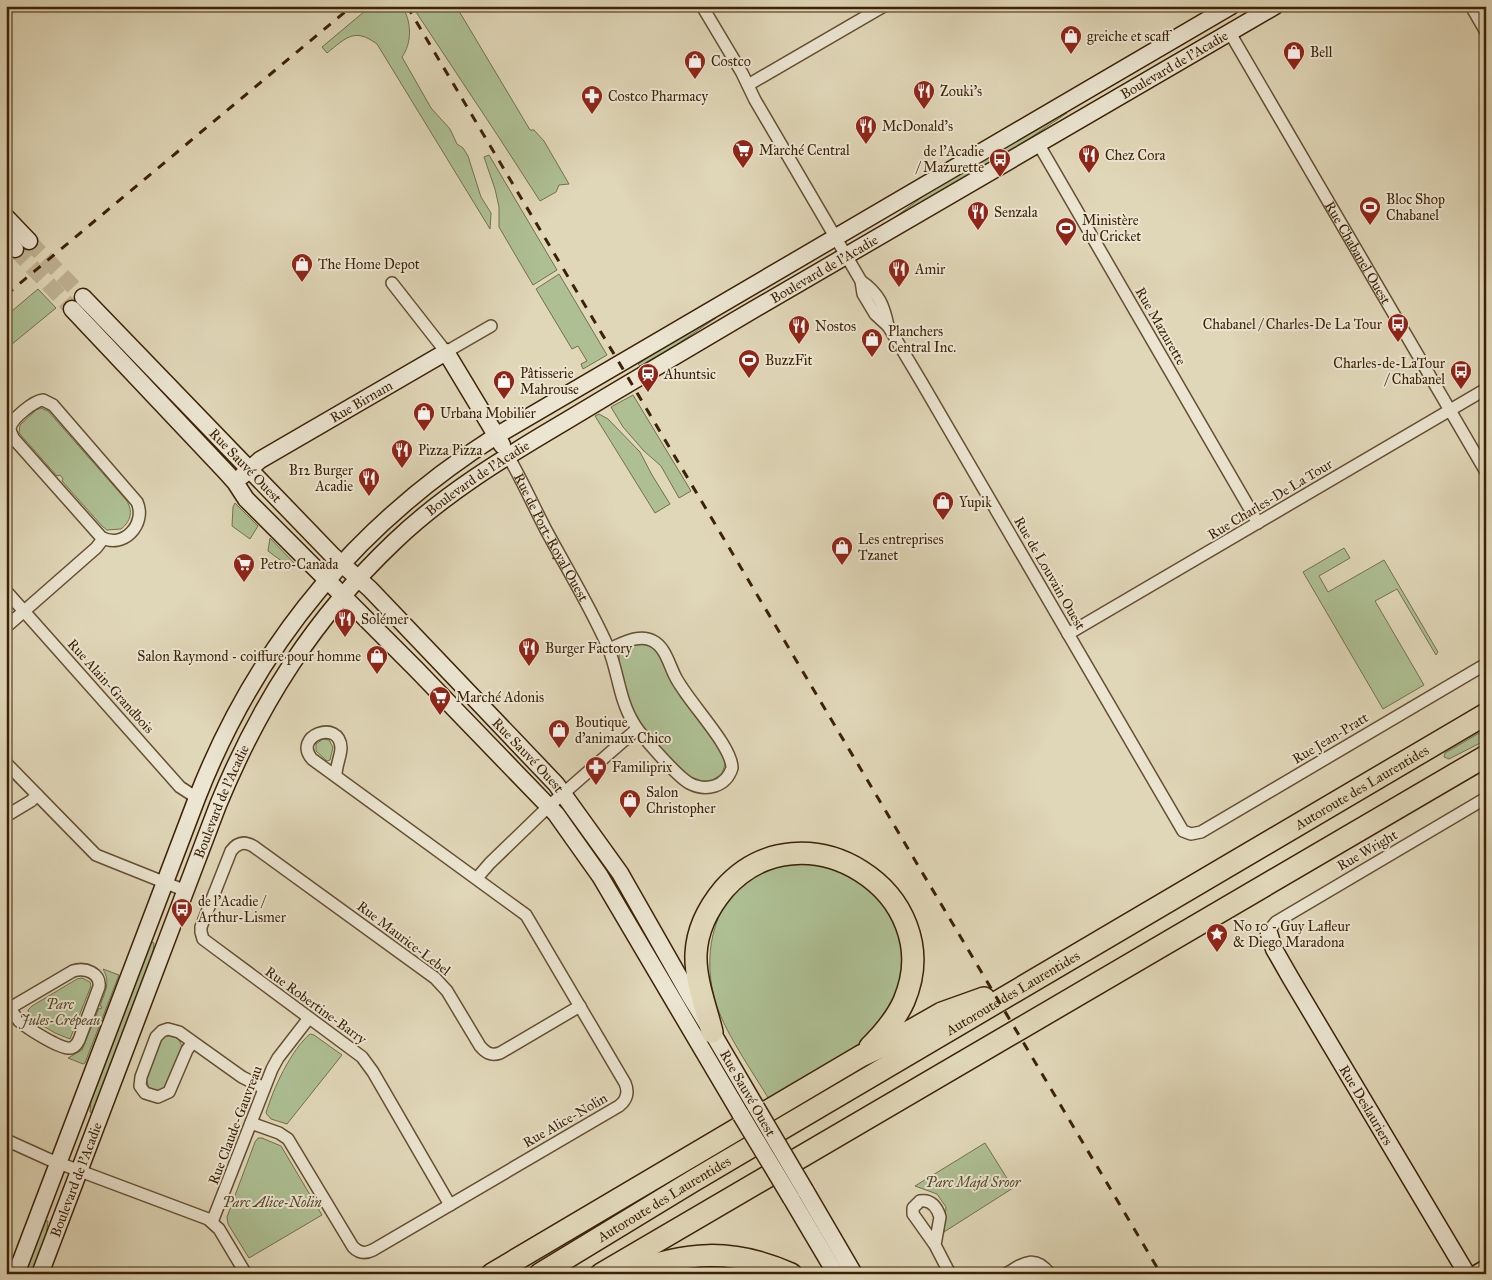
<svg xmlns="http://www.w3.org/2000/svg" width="1492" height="1280" font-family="'IM FELL Great Primer',serif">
<rect width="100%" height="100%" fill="#e0d7b8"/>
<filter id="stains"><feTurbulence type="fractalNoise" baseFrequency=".004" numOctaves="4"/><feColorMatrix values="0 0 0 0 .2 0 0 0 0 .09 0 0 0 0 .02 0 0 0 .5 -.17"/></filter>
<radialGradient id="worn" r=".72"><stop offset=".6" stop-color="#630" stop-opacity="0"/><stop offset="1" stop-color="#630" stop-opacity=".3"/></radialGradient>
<!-- green -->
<g fill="#adbf93" stroke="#74704c">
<path d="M 371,6 L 402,6 C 412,22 412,43 402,57 L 431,108 L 450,129 L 457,144 L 463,148 L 468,156 L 481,197 L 491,213 L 490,229 L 377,44 C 354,27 346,38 327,53 L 322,47 Z"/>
<path d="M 412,6 L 456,6 L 530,130 L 534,130 L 544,141 L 569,184 L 559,185 L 556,192 L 540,201 L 498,136 Z"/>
<path d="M 1066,112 L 1067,113 L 1008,153 L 895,219 L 894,218 L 926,194 Z"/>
<path d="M 489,155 L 557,270 L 533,285 L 499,227 L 499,207 L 495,189 L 484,157 Z"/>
<path d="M 559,274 L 607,355 L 583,369 L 581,364 L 587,361 L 578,346 L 572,349 L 536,289 Z"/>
<path d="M 38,289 L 56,308 L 6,349 L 6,316 Z"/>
<path d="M 715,317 L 716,318 L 676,345 L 640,366 L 638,364 L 656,352 Z"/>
<path d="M 633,395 L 691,491 L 679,498 L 661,466 L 644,451 L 623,427 L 611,407 Z"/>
<path d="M 41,408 L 48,411 L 127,501 C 133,512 131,521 121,529 L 107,530 L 102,526 L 62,481 L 63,479 L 60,475 L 57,476 L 19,433 L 20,425 L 36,410 Z"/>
<path d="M 599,414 L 608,419 L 640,452 L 652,475 L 670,504 L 655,513 L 595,416 Z"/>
<path d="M 235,503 L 258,526 L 250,539 L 232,526 L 233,507 Z"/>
<path d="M 270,538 L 295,564 L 291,568 L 268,551 Z"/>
<path d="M 1344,548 L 1350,558 L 1319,576 L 1328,592 L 1384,560 L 1438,652 L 1436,655 L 1397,589 L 1375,601 L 1424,685 L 1383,709 L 1303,572 Z"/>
<path d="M 636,643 L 650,644 L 660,655 L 681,698 L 719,747 L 724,757 L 725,765 L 722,773 L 712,781 L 699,781 L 688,776 L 646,732 L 636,718 L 630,705 L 619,663 L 619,655 L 622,650 Z"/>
<path d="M 1486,729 L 1486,740 L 1449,759 L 1444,757 L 1445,753 Z"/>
<path d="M 323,739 L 329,740 L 333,747 L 330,760 L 327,761 L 316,751 L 316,744 Z"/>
<path d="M 802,855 L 862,875 L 903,933 L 902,990 L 865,1042 L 770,1101 C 753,1072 722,1029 714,997 C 702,949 715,897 759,870 C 772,863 789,860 802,855 Z"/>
<path d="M 151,942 L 154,943 L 153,952 L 93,1113 L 90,1112 L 91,1101 Z"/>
<path d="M 103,969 L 119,975 L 85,1063 L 83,1064 L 68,1058 L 82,1050 L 99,1008 L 101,1009 L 102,1007 L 100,1006 C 105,991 111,983 103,969 Z"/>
<path d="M 82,978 L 90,982 L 91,986 L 70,1039 L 55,1033 L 30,1018 L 28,1010 L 32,1006 L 77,979 Z"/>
<path d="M 310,1034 L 314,1035 L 342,1055 L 287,1124 L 271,1119 L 266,1113 C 273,1089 291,1050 310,1034 Z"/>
<path d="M 166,1035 L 171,1035 L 174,1037 L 178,1038 L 182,1046 L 167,1087 L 159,1092 L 149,1088 L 146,1078 L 160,1041 Z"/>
<path d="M 258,1138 L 262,1138 L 281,1146 L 322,1215 L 249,1258 L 228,1224 L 227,1217 L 255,1142 Z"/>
<path d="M 985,1143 L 1013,1188 L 944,1232 L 946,1207 L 937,1194 L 915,1186 Z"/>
<path d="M 45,1221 L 48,1221 L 46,1236 L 32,1274 L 25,1274 Z"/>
</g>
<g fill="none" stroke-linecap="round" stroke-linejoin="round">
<!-- secondary-tunnel -->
<g stroke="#bfb394" stroke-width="16" stroke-dasharray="16 8" stroke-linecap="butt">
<path d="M 29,241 L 83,297"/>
<path d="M 15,249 L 72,309"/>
</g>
<!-- street casing -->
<g stroke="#654f32" stroke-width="14">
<g id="street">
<path d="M 702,6 L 742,73 L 755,100 L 861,281 L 863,294 L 875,314 L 888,326 L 922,383 L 1183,831 L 1191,834 L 1201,832 L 1486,664"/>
<path d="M 1471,6 L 1486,32"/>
<path id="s1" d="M 1230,33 L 1486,472"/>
<path d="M 748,85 L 884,6"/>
<path d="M 1039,145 L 1258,523"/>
<path d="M 861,281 C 879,293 884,306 888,326"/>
<path d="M 392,283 L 446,352 L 491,326"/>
<path d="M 43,400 L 53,405 L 137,502 C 147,524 123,550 101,537 L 14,439 C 12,435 10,432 10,428 C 12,418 34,401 43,400 Z"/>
<path id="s2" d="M 508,456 C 522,480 533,505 546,530 C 567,569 590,606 608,647 C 618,671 619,699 633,722 C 640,735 677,776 689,783 C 706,792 726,787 732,768 C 732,745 687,701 675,676 C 669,664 665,647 653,641 C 639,633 622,644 609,649"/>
<path d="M 6,591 L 180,787 L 197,798"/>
<path d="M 6,627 L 96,548 L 103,539"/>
<path d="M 1068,634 L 1486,389"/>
<path d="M 6,763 L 96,855 L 186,891"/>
<path d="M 6,816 L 31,801 L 37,795"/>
<path d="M 477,878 L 490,863 L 549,806 L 637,729"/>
<path d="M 1269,933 L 1271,928 L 1276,922 L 1486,798"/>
<path d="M 6,1011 L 10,1008 L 73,971 C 85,967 101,973 99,987 L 79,1040 C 77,1044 75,1047 71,1048 C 61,1050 27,1028 19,1021 C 16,1017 13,1013 10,1008"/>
<path d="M 193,1042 L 187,1050 L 169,1092 L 158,1097 L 145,1093 L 140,1086 L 141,1077 L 156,1037 L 162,1031 L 168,1029 L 179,1032 L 242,1077 L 264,1088"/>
<path d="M 251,1123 L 279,1133 L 288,1139 L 353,1247 C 359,1253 365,1254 373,1250 L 619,1106 C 627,1100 629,1092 625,1083 L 526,915 L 312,759 C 292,736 340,718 341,748 C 341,755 336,766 336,775"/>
<path d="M 6,1140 L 48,1159 L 208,1219 L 219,1229 L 246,1274"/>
<path d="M 450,1205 L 373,1072 L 362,1057 L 203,939 L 201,932 L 201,927 L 231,851 C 237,843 244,841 253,846 L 435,978 L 447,991 L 480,1046 C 486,1053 491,1056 500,1053 L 580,1006"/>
<path d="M 212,1222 L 272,1069 L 278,1058 L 309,1018"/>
<path d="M 935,1245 L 940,1217 C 937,1207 931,1199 920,1201 L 913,1208 L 913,1214 L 935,1245 L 950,1274"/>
<path d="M 1006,1274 C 1024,1263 1035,1254 1050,1274"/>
</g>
</g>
<!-- secondary casing -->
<g stroke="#3c2206" stroke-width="19">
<g id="secondary">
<path d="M 6,217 L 29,241"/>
<path d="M 6,239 L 15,249"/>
<path id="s3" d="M 83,297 L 333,556 L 370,589 L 556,784 L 620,873 L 690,996 L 712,1032 L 756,1107"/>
<path d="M 72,309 L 225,471 L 235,482 L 246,499 L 415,668 L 556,814 L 600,876 L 741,1115"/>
<path id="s4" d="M 242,476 L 260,460 L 446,352 L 502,445"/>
<path id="s5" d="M 1269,933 L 1274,949 L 1290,977 L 1467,1274"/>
<path d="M 805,1190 L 854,1274"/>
<path d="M 791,1198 L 836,1274"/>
<path d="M 16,1274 L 197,798 C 257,644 356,525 496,436 L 1231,6"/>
<path id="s6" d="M 40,1274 L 218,805 C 260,703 314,618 394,542 C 445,493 505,457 566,421 C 624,386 682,352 741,317 C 919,214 1097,109 1275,6"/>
<path d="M 1476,1274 L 1486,1268"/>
</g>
</g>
<!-- highway casing -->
<g stroke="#3c2206" stroke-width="24">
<g id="highway">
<path d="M 712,1032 C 706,1007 695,980 696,954 C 697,930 709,907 724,889 C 803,800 950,893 904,1001 C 896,1019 884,1033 870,1047"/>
<path d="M 492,1274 L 861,1056 L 889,1043 L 942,1013 L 984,998"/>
<path id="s7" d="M 540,1274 L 693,1181 L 1486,714"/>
<path d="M 601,1274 L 1486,756"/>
<path d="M 625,1274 C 685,1252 731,1247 791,1274"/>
</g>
</g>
<!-- street -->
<use href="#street" stroke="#ebe5d1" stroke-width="11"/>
<!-- secondary -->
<use href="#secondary" stroke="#ebe5d1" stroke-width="16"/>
<!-- highway -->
<use href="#highway" stroke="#e0d7b8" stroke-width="21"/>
<!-- rail -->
<g stroke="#3c2206" stroke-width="3" stroke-dasharray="9 9" stroke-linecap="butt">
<path d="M 407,6 L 1161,1274"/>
<path d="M 6,295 L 352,6"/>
</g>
<!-- secondary-bridge casing -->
<g stroke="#3c2206" stroke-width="19" stroke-linecap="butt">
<g id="secondary-bridge">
<path d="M 756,1107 L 805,1190"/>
<path d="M 741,1115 L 791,1198"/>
</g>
</g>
<!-- secondary-bridge -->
<use href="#secondary-bridge" stroke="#ebe5d1" stroke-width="16"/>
</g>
<!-- icons -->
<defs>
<g id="shop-pin" transform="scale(1.125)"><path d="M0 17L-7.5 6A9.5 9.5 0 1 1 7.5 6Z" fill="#8f2418" stroke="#ebe5d1"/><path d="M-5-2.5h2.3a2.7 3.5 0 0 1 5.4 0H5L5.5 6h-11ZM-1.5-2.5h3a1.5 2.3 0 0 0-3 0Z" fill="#fff"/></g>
<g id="restaurant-pin" transform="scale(1.125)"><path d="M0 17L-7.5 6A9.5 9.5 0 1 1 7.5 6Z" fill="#8f2418" stroke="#ebe5d1"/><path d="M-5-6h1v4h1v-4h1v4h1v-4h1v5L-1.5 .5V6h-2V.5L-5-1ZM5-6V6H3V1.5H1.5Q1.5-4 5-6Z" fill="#fff"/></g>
<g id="pharmacy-pin" transform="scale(1.125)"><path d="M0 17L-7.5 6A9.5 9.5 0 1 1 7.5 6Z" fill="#8f2418" stroke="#ebe5d1"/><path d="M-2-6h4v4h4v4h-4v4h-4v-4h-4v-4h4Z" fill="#fff"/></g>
<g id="supermarket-pin" transform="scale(1.125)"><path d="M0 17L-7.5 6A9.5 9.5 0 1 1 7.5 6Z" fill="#8f2418" stroke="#ebe5d1"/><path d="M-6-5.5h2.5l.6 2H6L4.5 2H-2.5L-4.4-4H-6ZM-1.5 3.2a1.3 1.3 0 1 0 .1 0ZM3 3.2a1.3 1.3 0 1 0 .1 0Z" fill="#fff"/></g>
<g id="bus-pin" transform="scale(1.125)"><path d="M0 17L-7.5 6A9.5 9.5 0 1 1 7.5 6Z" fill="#8f2418" stroke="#ebe5d1"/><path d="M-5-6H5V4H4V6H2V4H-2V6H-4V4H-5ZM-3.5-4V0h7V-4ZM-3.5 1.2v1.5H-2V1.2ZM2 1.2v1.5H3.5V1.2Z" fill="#fff"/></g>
<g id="stadium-pin" transform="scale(1.125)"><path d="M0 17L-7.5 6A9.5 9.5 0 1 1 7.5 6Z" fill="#8f2418" stroke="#ebe5d1"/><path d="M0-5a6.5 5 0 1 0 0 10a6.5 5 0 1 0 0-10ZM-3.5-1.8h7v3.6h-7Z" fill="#fff"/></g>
<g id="station-pin" transform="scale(1.125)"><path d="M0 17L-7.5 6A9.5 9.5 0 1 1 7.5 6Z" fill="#8f2418" stroke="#ebe5d1"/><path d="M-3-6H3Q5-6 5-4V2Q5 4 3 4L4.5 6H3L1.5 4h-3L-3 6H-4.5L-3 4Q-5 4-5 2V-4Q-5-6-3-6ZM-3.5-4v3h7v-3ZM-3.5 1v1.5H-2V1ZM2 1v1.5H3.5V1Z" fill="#fff"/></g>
<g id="sight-pin" transform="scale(1.125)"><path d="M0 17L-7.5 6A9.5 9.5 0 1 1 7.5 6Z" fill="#8f2418" stroke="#ebe5d1"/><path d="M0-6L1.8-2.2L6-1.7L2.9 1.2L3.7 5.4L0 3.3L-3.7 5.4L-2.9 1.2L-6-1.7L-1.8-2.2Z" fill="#fff"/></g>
</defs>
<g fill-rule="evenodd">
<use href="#shop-pin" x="1071" y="36"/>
<use href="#shop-pin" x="1294" y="52"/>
<use href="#shop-pin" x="695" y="61"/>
<use href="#restaurant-pin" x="924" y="91"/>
<use href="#pharmacy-pin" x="592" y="96"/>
<use href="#restaurant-pin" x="866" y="126"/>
<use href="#supermarket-pin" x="743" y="150"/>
<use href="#restaurant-pin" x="1089" y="155"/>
<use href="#bus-pin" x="1000" y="159"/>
<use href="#stadium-pin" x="1370" y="207"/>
<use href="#restaurant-pin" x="978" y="212"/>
<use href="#stadium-pin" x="1066" y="228"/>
<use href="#shop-pin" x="302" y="264"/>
<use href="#restaurant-pin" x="899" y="269"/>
<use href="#bus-pin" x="1398" y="324"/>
<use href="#restaurant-pin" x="799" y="326"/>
<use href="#shop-pin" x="872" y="339"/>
<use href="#stadium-pin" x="749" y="360"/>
<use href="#bus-pin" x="1461" y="371"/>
<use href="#station-pin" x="648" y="374"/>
<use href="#shop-pin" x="504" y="381"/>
<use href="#shop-pin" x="424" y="413"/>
<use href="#restaurant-pin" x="402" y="450"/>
<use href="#restaurant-pin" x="369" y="478"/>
<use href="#shop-pin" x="943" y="502"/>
<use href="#shop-pin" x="842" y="547"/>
<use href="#supermarket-pin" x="244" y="564"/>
<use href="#restaurant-pin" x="345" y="619"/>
<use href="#restaurant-pin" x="529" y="648"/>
<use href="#shop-pin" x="377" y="656"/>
<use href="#supermarket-pin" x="440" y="697"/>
<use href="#shop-pin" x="559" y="730"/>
<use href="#pharmacy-pin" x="596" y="767"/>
<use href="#shop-pin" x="630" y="800"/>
<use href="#bus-pin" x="182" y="909"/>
<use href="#sight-pin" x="1217" y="934"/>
</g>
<g text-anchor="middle" stroke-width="4" stroke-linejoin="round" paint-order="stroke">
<!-- poi labels -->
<g font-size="14" fill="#3c2206" stroke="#ebe5d1" text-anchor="start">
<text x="1087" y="41">greiche et scaff</text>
<text x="1310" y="57">Bell</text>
<text x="711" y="66">Costco</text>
<text x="940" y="96">Zouki's</text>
<text x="608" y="101">Costco Pharmacy</text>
<text x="882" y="131">McDonald's</text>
<text x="759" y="155">Marché Central</text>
<text x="984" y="156" text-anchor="end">de l'Acadie<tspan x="984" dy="16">/ Mazurette</tspan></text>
<text x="1105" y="160">Chez Cora</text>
<text x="1386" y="204">Bloc Shop<tspan x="1386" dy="16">Chabanel</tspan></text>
<text x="994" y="217">Senzala</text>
<text x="1082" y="225">Ministère<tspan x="1082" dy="16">du Cricket</tspan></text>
<text x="318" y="269">The Home Depot</text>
<text x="915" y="274">Amir</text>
<text x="1382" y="329" text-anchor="end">Chabanel / Charles-De La Tour</text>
<text x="815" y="331">Nostos</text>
<text x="888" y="336">Planchers<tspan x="888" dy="16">Central Inc.</tspan></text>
<text x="765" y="365">BuzzFit</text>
<text x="1445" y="368" text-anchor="end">Charles-de-LaTour<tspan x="1445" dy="16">/ Chabanel</tspan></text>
<text x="520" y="378">Pâtisserie<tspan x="520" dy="16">Mahrouse</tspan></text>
<text x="664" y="379">Ahuntsic</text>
<text x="440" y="418">Urbana Mobilier</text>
<text x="418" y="455">Pizza Pizza</text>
<text x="353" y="475" text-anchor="end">B12 Burger<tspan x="353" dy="16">Acadie</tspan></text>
<text x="959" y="507">Yupik</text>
<text x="858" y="544">Les entreprises<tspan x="858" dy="16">Tzanet</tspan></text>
<text x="260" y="569">Petro-Canada</text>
<text x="361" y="624">Solémer</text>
<text x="545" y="653">Burger Factory</text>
<text x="361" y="661" text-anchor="end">Salon Raymond - coiffure pour homme</text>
<text x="456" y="702">Marché Adonis</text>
<text x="575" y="727">Boutique<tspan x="575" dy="16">d'animaux Chico</tspan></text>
<text x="612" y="772">Familiprix</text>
<text x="646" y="797">Salon<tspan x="646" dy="16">Christopher</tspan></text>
<text x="198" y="906">de l'Acadie /<tspan x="198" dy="16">Arthur-Lismer</tspan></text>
<text x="1233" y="931">No 10 - Guy Lafleur<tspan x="1233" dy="16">&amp; Diego Maradona</tspan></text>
</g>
<!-- street labels -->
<g font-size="14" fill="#3c2206" stroke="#ebe5d1">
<text dy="5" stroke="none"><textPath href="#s6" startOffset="1736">Boulevard de l'Acadie</textPath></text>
<text dy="5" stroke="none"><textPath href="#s1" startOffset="254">Rue Chabanel Ouest</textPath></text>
<text dy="5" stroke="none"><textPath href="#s6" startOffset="1331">Boulevard de l'Acadie</textPath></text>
<text transform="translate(1161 326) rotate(60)" y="5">Rue Mazurette</text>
<text dy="5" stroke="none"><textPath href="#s4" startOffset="141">Rue Birnam</textPath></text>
<text dy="5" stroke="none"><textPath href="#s3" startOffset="234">Rue Sauvé Ouest</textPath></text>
<text dy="5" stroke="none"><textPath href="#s6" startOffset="926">Boulevard de l'Acadie</textPath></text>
<text transform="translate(1270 499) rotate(-31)" y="5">Rue Charles-De La Tour</text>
<text dy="5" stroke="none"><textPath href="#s2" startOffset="92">Rue de Port-Royal Ouest</textPath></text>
<text transform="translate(1050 573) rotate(60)" y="5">Rue de Louvain Ouest</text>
<text transform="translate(111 686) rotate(48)" y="5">Rue Alain-Grandbois</text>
<text transform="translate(1330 738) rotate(-31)" y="5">Rue Jean-Pratt</text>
<text dy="5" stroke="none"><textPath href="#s3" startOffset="639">Rue Sauvé Ouest</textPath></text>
<text dy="5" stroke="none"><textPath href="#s7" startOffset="955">Autoroute des Laurentides</textPath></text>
<text dy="5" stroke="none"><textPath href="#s6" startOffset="506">Boulevard de l'Acadie</textPath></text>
<text transform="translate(1367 850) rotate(-30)" y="5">Rue Wright</text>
<text transform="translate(404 938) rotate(37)" y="5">Rue Maurice-Lebel</text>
<text dy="5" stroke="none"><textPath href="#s7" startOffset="550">Autoroute des Laurentides</textPath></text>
<text transform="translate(316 1005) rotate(36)" y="5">Rue Robertine-Barry</text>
<text transform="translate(748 1093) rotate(60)" y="5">Rue Sauvé Ouest</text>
<text dy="5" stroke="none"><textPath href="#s5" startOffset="198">Rue Deslauriers</textPath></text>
<text transform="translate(565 1120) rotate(-30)" y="5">Rue Alice-Nolin</text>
<text transform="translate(235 1125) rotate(-69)" y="5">Rue Claude-Gauvreau</text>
<text dy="5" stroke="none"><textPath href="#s6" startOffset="101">Boulevard de l'Acadie</textPath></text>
<text dy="5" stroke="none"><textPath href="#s7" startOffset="145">Autoroute des Laurentides</textPath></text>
</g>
<!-- park labels -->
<g font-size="14" font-style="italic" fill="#584929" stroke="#ebe5d1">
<text x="60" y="1009">Parc<tspan x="60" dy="16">Jules-Crépeau</tspan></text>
<text x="973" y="1187">Parc Majd Sroor</text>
<text x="272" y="1207">Parc Alice-Nolin</text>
</g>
</g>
<!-- margin -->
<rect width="1492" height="1280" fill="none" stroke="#e0d7b8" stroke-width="25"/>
<rect x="8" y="8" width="1477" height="1265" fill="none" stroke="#3c2206" stroke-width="2.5"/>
<rect x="12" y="12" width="1467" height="1255" fill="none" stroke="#3c2206"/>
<rect width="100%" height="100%" filter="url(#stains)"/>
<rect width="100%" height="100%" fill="url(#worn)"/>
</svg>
